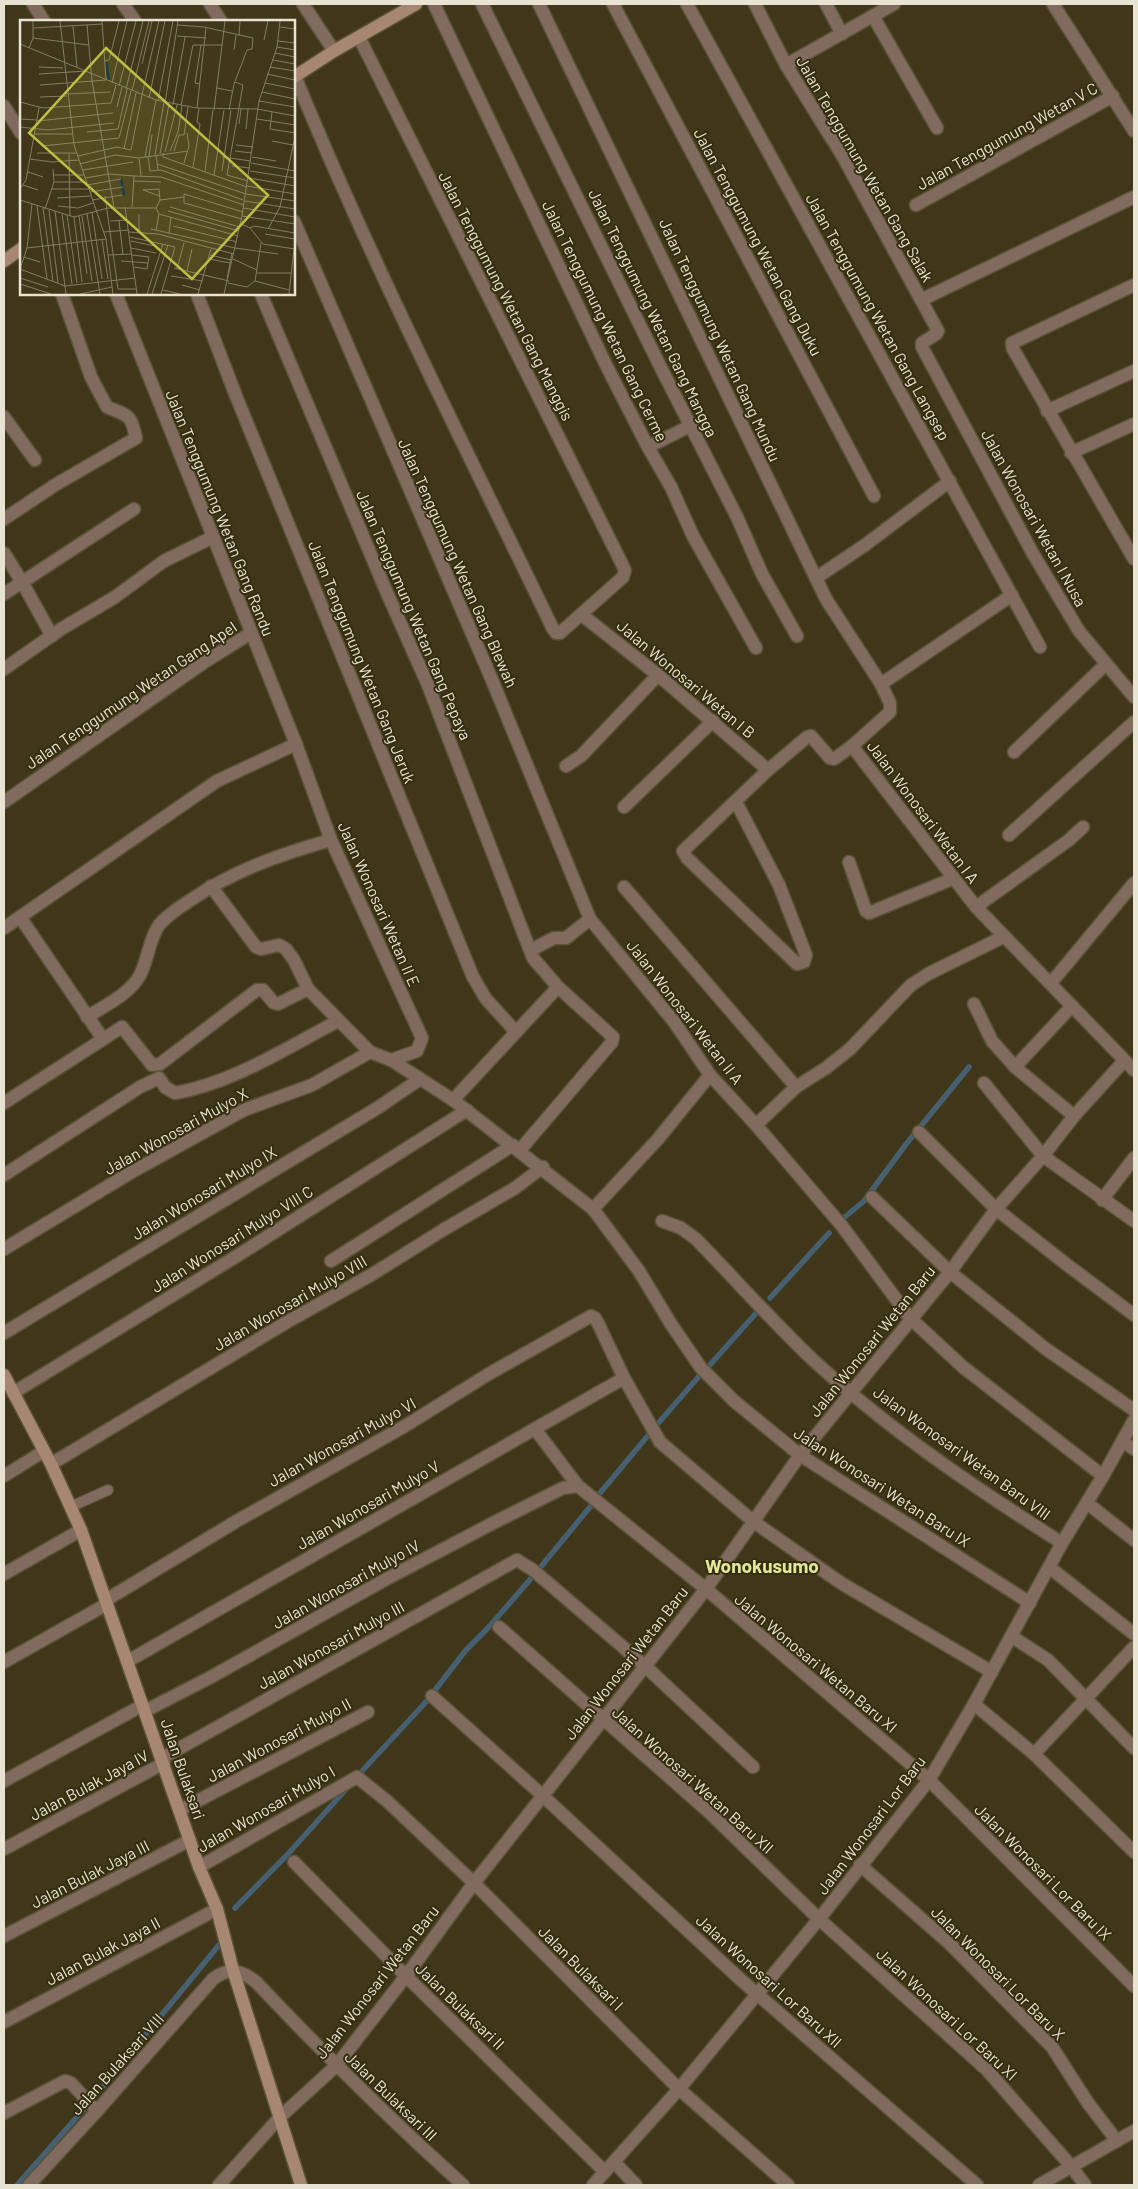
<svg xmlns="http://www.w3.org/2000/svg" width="1138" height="2189" font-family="Barlow,sans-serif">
<rect width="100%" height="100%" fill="#40371a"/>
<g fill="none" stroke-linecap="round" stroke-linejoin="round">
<!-- stream -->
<g stroke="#466072" stroke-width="5.5">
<path d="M 839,1222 L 864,1201 L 907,1143 L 969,1067"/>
<path d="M 770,1298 L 829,1233"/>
<path d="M 709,1366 L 757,1312"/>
<path d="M 654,1428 L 701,1374"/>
<path d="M 600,1493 L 651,1432"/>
<path d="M 539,1569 L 590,1507"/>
<path d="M 362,1771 L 425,1703 L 466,1650 L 488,1628 L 534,1575"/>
<path d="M 235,1908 L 287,1855 L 348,1787"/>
<path d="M 17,2185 L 91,2101 L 219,1945"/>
</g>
<!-- lane casing -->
<g stroke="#5b5337" stroke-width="12">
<path id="lane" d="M 70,1507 L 108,1490"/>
</g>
<!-- street casing -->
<g stroke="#5b5337" stroke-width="15">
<g id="street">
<path d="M 33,4 L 44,21"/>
<path d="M 123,4 L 135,21"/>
<path d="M 210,4 L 221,21"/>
<path d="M 303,4 L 334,51"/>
<path d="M 434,4 L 607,367 L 648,447 L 671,487 L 693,536 L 756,648"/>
<path d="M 482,4 L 661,368 L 737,517 L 762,574 L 797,636"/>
<path d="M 539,4 L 826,599 L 881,684"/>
<path d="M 613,4 L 874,496"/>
<path d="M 687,4 L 1040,647"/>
<path d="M 755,4 L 786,65 L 842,155 L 938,331 L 936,334 L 922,343 L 922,347 L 1032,552 L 1079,631 L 1134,697"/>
<path d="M 826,4 L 842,34"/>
<path d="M 1053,4 L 1134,131"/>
<path d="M 873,16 L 937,128"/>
<path d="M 786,65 L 894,4"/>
<path d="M 295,76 C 372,265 465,446 553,629 L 556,633 L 560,633 L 623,577 L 625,570 L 359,37"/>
<path d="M 4,106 L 21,133"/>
<path d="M 916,205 L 1113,96"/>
<path d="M 294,221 L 492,680 L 590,919 L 675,1023 L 710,1075 L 756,1125"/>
<path d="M 1134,285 L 1012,343 L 1013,349 L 1134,559"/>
<path d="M 116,294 L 296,744 L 331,840 L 422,1038 L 417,1051 L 391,1060"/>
<path d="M 197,294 L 236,396 L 473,977 L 486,999 L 516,1032"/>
<path d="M 261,294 L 387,593 L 428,685 L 533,958 L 558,987 L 613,1037 L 612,1042 L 520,1150"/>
<path d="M 921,300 L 1134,197"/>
<path d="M 1047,411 L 1134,371"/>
<path d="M 4,417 L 35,460"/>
<path d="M 648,447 L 690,426"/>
<path d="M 1071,453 L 1134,424"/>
<path d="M 4,519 L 55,485 L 136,438 C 131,414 129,416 107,407 L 91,377 L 62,294"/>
<path d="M 4,553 L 22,582 L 52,636"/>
<path d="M 816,578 L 865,545 L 950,481"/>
<path d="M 4,594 L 134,509"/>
<path d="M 582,615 L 658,675 L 768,770 L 807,737 L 811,736 L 830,758 L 834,759 L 852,746 L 890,712 L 890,703 L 881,684 L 1012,595"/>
<path d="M 4,669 L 61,629 L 115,597 L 164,561 L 213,537"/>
<path d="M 852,746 L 976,907 L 1134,1070"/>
<path d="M 1014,752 L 1106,664"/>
<path d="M 566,766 L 581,756 L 658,675"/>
<path d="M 4,802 L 203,663 L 251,633"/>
<path d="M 736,802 L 779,885 L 806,955 L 804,962 L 797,964 L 687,858 L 683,851 L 768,770"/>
<path d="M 624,807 L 713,721"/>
<path d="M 1009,835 L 1134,722"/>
<path d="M 849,862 L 866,911 L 869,913 L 952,879"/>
<path d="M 211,886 L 256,947 L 261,949 L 279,945 L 286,949 L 294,960 L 308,989 L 370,1052 L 391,1060 L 453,1100 L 593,1209 L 639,1271 L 671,1324 L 701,1368 L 734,1401 L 800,1455 L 1030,1603"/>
<path d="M 624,887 L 796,1087"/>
<path d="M 976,907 L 1069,840 L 1083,827"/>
<path d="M 20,917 L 103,1039"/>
<path d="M 4,928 L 217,781 L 296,744"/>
<path d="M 1003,937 L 928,974 L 911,985 L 850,1049 L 826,1068 L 796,1087 L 756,1125 L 842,1226 L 910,1318 L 963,1367 L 1103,1476"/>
<path d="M 531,950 L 554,938 L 566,938 L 590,919"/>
<path d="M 1051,983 L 1134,883"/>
<path d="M 974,1004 L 992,1041 L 1015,1067 L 1074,1116"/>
<path d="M 87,1017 C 104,1006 130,994 140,975 C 148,960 149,939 159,925 C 168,914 180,907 192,899 C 235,870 281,854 331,840"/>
<path d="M 1015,1067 L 1072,1006"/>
<path d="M 984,1083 L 1043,1156 L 1134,1221"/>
<path d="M 453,1100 L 558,987"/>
<path d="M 4,1103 L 122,1027 L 152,1065 L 160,1064 L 257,990 L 263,990 L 274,1003 L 278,1004 L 308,989"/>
<path d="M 919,1132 L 996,1209 L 1066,1264 L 1134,1315"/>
<path d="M 4,1175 L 140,1087 L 159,1078 L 165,1087 L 175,1093 C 233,1083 286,1048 338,1021"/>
<path d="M 872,1197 L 950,1272 L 1046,1349 L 1134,1410"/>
<path d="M 1102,1200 L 1134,1158"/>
<path d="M 593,1209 L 658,1139 L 710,1075"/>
<path d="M 662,1221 L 681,1228 L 696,1239 C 735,1279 772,1321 812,1359 C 888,1429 975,1488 1062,1543"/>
<path d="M 4,1249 L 130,1173 L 244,1110 L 312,1085 L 370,1052"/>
<path d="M 331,1261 L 513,1145"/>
<path d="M 4,1333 L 379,1107 L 420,1079"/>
<path d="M 13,1393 L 232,1259 L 467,1110"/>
<path d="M 535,1429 L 578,1486"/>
<path d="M 1122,1441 L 1134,1449"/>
<path d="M 51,1464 L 287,1322 L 371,1275 L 443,1230 L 515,1188 L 543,1167"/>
<path d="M 4,1476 L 44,1451"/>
<path d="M 1087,1503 L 1134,1540"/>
<path d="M 1049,1567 L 1134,1634"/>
<path d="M 4,1574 L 81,1530"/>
<path d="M 106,1600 L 235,1522 L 405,1426 L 487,1375 L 591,1316 L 595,1318 L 598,1323 L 624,1378 L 660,1442 L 754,1522 L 841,1583 L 992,1672"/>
<path d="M 499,1627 L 711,1814 L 819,1919 L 987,2070 L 1071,2166 L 1085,2185"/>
<path d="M 1011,1636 L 1048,1660 L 1134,1748"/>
<path d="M 128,1661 L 624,1378"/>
<path d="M 4,1662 L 107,1604"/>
<path d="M 432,1696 L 543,1796 L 741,1980 L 977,2185"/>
<path d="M 974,1704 L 1034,1754 L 1134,1852"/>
<path d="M 145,1711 L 211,1677 L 390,1577 L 497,1521 L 563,1488 L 578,1486 L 706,1589 L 929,1780 L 1134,1986"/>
<path d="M 1034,1754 L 1134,1647"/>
<path d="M 162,1758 L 517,1560 L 533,1570 L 644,1665 L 753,1767"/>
<path d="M 4,1781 L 143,1705"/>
<path d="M 180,1810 L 368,1712"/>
<path d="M 4,1849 L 164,1763"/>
<path d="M 294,1862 L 406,1976 L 605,2172"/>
<path d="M 860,1865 L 949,1943 L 1052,2047 L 1088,2103 L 1117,2141"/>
<path d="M 199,1867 L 357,1777 L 387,1801 L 474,1883 L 679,2089 L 788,2185"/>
<path d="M 4,1936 L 190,1840"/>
<path d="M 4,2022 L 217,1909"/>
<path d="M 4,2113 L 65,2081 L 71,2083 L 97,2111"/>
<path d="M 614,2162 L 636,2185"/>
<path d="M 29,2185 L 97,2111 L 213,1979 C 229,1967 241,1970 256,1982 C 323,2053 391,2120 463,2185"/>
<path d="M 219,2185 L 280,2117 L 336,2066 L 406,1976 L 474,1883 L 706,1589 L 800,1455 L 950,1272 L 996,1209 L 1043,1156 L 1074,1116 L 1124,1061"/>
<path d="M 593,2185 L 679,2089 L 819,1919 L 929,1780 L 974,1704 L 1062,1543 L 1103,1476 L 1134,1420"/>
<path d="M 1039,2185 L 1134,2131"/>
</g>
</g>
<!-- secondary casing -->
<g stroke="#5b5337" stroke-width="15">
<g id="secondary">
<path d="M 294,77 L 334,51 L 416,4"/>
<path d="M 4,261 L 21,249"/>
<path d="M 4,1375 L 51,1464 L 81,1530 L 199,1867 L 217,1909 L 233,1970 L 301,2185"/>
</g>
</g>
<!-- lane -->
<use href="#lane" stroke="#806b5e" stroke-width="10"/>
<!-- street -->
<use href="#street" stroke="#806b5e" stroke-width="12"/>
<!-- secondary -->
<use href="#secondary" stroke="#a88772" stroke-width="12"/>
</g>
<g text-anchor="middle" stroke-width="4" stroke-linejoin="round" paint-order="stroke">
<!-- street labels -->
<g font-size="16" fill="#e8e3d2" stroke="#352d10">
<text transform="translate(1007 136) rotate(-29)" y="6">Jalan Tenggumung Wetan V C</text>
<text transform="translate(865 169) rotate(60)" y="6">Jalan Tenggumung Wetan Gang Salak</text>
<text transform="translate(758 242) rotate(62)" y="6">Jalan Tenggumung Wetan Gang Duku</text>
<text transform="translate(506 296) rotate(63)" y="6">Jalan Tenggumung Wetan Gang Manggis</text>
<text transform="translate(653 313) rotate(64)" y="6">Jalan Tenggumung Wetan Gang Mangga</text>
<text transform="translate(878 317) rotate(61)" y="6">Jalan Tenggumung Wetan Gang Langsep</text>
<text transform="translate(605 321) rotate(64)" y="6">Jalan Tenggumung Wetan Gang Cerme</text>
<text transform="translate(720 340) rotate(65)" y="6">Jalan Tenggumung Wetan Gang Mundu</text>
<text transform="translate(220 513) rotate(68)" y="6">Jalan Tenggumung Wetan Gang Randu</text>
<text transform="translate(1034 518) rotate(61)" y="6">Jalan Wonosari Wetan I Nusa</text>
<text transform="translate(458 563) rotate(66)" y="6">Jalan Tenggumung Wetan Gang Blewah</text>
<text transform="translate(414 615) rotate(67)" y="6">Jalan Tenggumung Wetan Gang Pepaya</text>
<text transform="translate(362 662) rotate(68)" y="6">Jalan Tenggumung Wetan Gang Jeruk</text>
<text transform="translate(686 679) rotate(40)" y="6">Jalan Wonosari Wetan I B</text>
<text transform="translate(131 695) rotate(-34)" y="6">Jalan Tenggumung Wetan Gang Apel</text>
<text transform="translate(923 812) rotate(53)" y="6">Jalan Wonosari Wetan I A</text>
<text transform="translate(379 904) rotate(66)" y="6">Jalan Wonosari Wetan II E</text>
<text transform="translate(685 1012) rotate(52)" y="6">Jalan Wonosari Wetan II A</text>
<text transform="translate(176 1131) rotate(-29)" y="6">Jalan Wonosari Mulyo X</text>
<text transform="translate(204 1193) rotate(-31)" y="6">Jalan Wonosari Mulyo IX</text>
<text transform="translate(232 1239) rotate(-32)" y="6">Jalan Wonosari Mulyo VIII C</text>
<text transform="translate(290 1303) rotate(-30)" y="6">Jalan Wonosari Mulyo VIII</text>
<text transform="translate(872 1341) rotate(-51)" y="6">Jalan Wonosari Wetan Baru</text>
<text transform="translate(342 1442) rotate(-29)" y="6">Jalan Wonosari Mulyo VI</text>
<text transform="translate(962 1453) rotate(36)" y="6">Jalan Wonosari Wetan Baru VIII</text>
<text transform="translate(882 1487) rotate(33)" y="6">Jalan Wonosari Wetan Baru IX</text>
<text transform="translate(368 1505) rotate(-30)" y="6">Jalan Wonosari Mulyo V</text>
<text transform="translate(346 1584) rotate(-29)" y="6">Jalan Wonosari Mulyo IV</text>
<text transform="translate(331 1645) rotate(-29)" y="6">Jalan Wonosari Mulyo III</text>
<text transform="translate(626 1663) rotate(-52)" y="6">Jalan Wonosari Wetan Baru</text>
<text transform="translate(816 1663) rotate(40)" y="6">Jalan Wonosari Wetan Baru XI</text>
<text transform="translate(279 1740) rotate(-28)" y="6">Jalan Wonosari Mulyo II</text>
<text transform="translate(183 1769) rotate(71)" y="6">Jalan Bulaksari</text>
<text transform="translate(693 1780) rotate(42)" y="6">Jalan Wonosari Wetan Baru XII</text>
<text transform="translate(89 1785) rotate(-28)" y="6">Jalan Bulak Jaya IV</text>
<text transform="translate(266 1809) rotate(-30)" y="6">Jalan Wonosari Mulyo I</text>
<text transform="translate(871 1825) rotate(-53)" y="6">Jalan Wonosari Lor Baru</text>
<text transform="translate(1043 1872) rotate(45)" y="6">Jalan Wonosari Lor Baru IX</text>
<text transform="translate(90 1874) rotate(-27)" y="6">Jalan Bulak Jaya III</text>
<text transform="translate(103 1951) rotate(-28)" y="6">Jalan Bulak Jaya II</text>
<text transform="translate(581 1968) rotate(45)" y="6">Jalan Bulaksari I</text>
<text transform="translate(998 1973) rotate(45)" y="6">Jalan Wonosari Lor Baru X</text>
<text transform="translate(769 1981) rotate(42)" y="6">Jalan Wonosari Lor Baru XII</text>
<text transform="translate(377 1982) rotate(-52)" y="6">Jalan Wonosari Wetan Baru</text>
<text transform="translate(460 2006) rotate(44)" y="6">Jalan Bulaksari II</text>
<text transform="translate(947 2014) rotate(43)" y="6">Jalan Wonosari Lor Baru XI</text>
<text transform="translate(117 2064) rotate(-48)" y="6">Jalan Bulaksari VIII</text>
<text transform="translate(391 2096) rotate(44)" y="6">Jalan Bulaksari III</text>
</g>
<!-- quarter labels -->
<g font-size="19" font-weight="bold" fill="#e3e899" stroke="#352d10">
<text x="762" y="1573">Wonokusumo</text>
</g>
</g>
<!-- overview -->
<g transform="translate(20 20)">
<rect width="275" height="275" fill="#40371a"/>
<path fill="none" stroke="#002849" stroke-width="2.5" d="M 86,42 L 89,60M 101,159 L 104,175"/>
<path fill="none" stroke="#837c64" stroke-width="1" d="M 40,1 L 54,125 L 86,219 L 93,274M 67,5 L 72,61 L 94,187M 158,5 L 184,7 L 233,18 L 232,29 L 227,30 L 214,64 L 209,90M 53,6 L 57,47M 260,7 L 275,9M 14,8 L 82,4M 157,16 L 186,18M 219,16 L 220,1M 13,18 L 69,25M 244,20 L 248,1M 258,21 L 275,23M 0,24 L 136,80 L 177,88 L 237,89 L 275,96M 257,27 L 275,30M 9,28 L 13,18 L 13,1M 214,30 L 216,15M 255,33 L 275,37M 253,40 L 275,44M 85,41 L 89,40 L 99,1M 122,44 L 132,1M 19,47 L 43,48M 250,47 L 275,51M 19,54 L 66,51M 247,54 L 275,60M 215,62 L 223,65 L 207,155 L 228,161M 92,63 L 107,1M 245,63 L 275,69M 180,64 L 175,63 L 181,25M 20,65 L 86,60 L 82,1M 99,66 L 116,1M 197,68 L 212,71M 106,69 L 123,1M 112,71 L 129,1M 242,72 L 275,79M 46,74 L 90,72M 122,75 L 139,1M 20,77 L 47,76M 129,78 L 145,1M 138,81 L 153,1M 239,81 L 275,87M 0,82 L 23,88 L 91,83 L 96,65M 145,83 L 158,1M 153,85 L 165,17M 161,86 L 173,25 L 202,25M 97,87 L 102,67M 177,88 L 186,8M 194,90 L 205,1M 252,92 L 250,109 L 275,113M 0,99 L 17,100M 237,99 L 275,105M 17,101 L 93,93M 219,104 L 221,89M 0,107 L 28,110 L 94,103M 226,109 L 228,89M 67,112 L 98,109 L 107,69M 14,114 L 52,114M 252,121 L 273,125M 216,125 L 233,127M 22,126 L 99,118 L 111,71M 104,129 L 116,73M 150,131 L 158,112 L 162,86M 154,131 L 159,115 L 164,115 L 168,87M 215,131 L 232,133M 145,132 L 157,85M 17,133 L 57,133M 143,133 L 143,137 L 227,167M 49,134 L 50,196M 140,134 L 149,84M 135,135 L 144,82M 136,135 L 138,150M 58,136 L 97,127 L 111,130 L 122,75M 128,136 L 130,151 L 141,150 L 223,180M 129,136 L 132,115M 125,137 L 136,80M 202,137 L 231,141M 232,137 L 256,141M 119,138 L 121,156M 10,139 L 32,142 L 59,140M 164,143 L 169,126 L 167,113M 231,143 L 275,151M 60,144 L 95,135 L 119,138 L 168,131M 137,144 L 226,174 L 275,181M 212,146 L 230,148M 173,147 L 180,104 L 177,102 L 179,88M 63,150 L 113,142M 185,151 L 193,90M 202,151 L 211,90M 230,151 L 275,158M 8,152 L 23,157M 33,155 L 64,155M 194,155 L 204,90M 114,156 L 141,157 L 224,185M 65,158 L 89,154 L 114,156 L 112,187M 229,158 L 275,166M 114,161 L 141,162M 34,162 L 66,162M 3,165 L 18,170M 67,165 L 101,159M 227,166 L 275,174M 0,169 L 6,160 L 19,88M 31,169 L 69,169M 70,172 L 103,167M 85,176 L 98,269M 140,176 L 123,170 L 139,169 L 140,180M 37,178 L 71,176M 0,180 L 54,197 L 88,188 L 136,188M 72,180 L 102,175M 225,181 L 275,189M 17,186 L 27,259M 38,186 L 58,188 L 73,183M 105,187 L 117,274M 150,187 L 220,207M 23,188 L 33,261M 136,188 L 140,180 L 164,177M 136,188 L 139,194 L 136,210M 224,188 L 275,197M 25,189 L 34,162 L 33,149M 29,190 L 38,263M 35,191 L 46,274M 148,191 L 219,211M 72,192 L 82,259M 42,194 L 52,264M 67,194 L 80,274M 119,194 L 119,212M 139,194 L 218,216M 47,195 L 57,263M 59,196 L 67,254M 62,196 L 72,261M 222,196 L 275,204M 54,197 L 62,262M 222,199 L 164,183 L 164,174 L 223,192M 90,201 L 107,200M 99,201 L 103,235M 221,204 L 230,208 L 243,224 L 275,229M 153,206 L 217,222M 230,208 L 234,206 L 275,213M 131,209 L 215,228M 248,209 L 260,187 L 275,117M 83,212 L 109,210M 109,212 L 138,214 L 214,234M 149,213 L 151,197M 245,214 L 275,219M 110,217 L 155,227 L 141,274M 82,220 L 88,259M 111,221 L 135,226M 7,228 L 86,219M 111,228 L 136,233M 215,228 L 258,234M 88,235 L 112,234M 112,235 L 129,237 L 127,249 L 114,247M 190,235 L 211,240M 4,237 L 20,242M 189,239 L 210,243M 213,239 L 237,250M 101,241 L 128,243M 154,248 L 209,261M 0,249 L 45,266 L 115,258M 0,249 L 7,228 L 12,184M 157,249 L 164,223M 167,251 L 172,229M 237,253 L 272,253M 151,256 L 183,261M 0,258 L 28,267M 207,259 L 212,233M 235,261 L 269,270M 208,263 L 227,267 L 235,261 L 241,223M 0,264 L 31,274M 162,265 L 180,270M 98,269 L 117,269M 143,270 L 160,274M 60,274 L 92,267M 127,274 L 143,224M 132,274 L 148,225M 178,274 L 191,229M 204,274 L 222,196 L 239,81 L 257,27 L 260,1M 269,274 L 274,229"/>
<path fill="#bcbf44" fill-opacity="0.15" stroke="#bcbf44" stroke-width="2.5" d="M 86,28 L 248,175 L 172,259 L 9,113 Z"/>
<rect width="275" height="275" fill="none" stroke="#e8e3d2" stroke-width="2.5"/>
</g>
<!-- border -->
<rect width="1138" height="2189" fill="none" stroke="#e8e3d2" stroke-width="10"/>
</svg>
